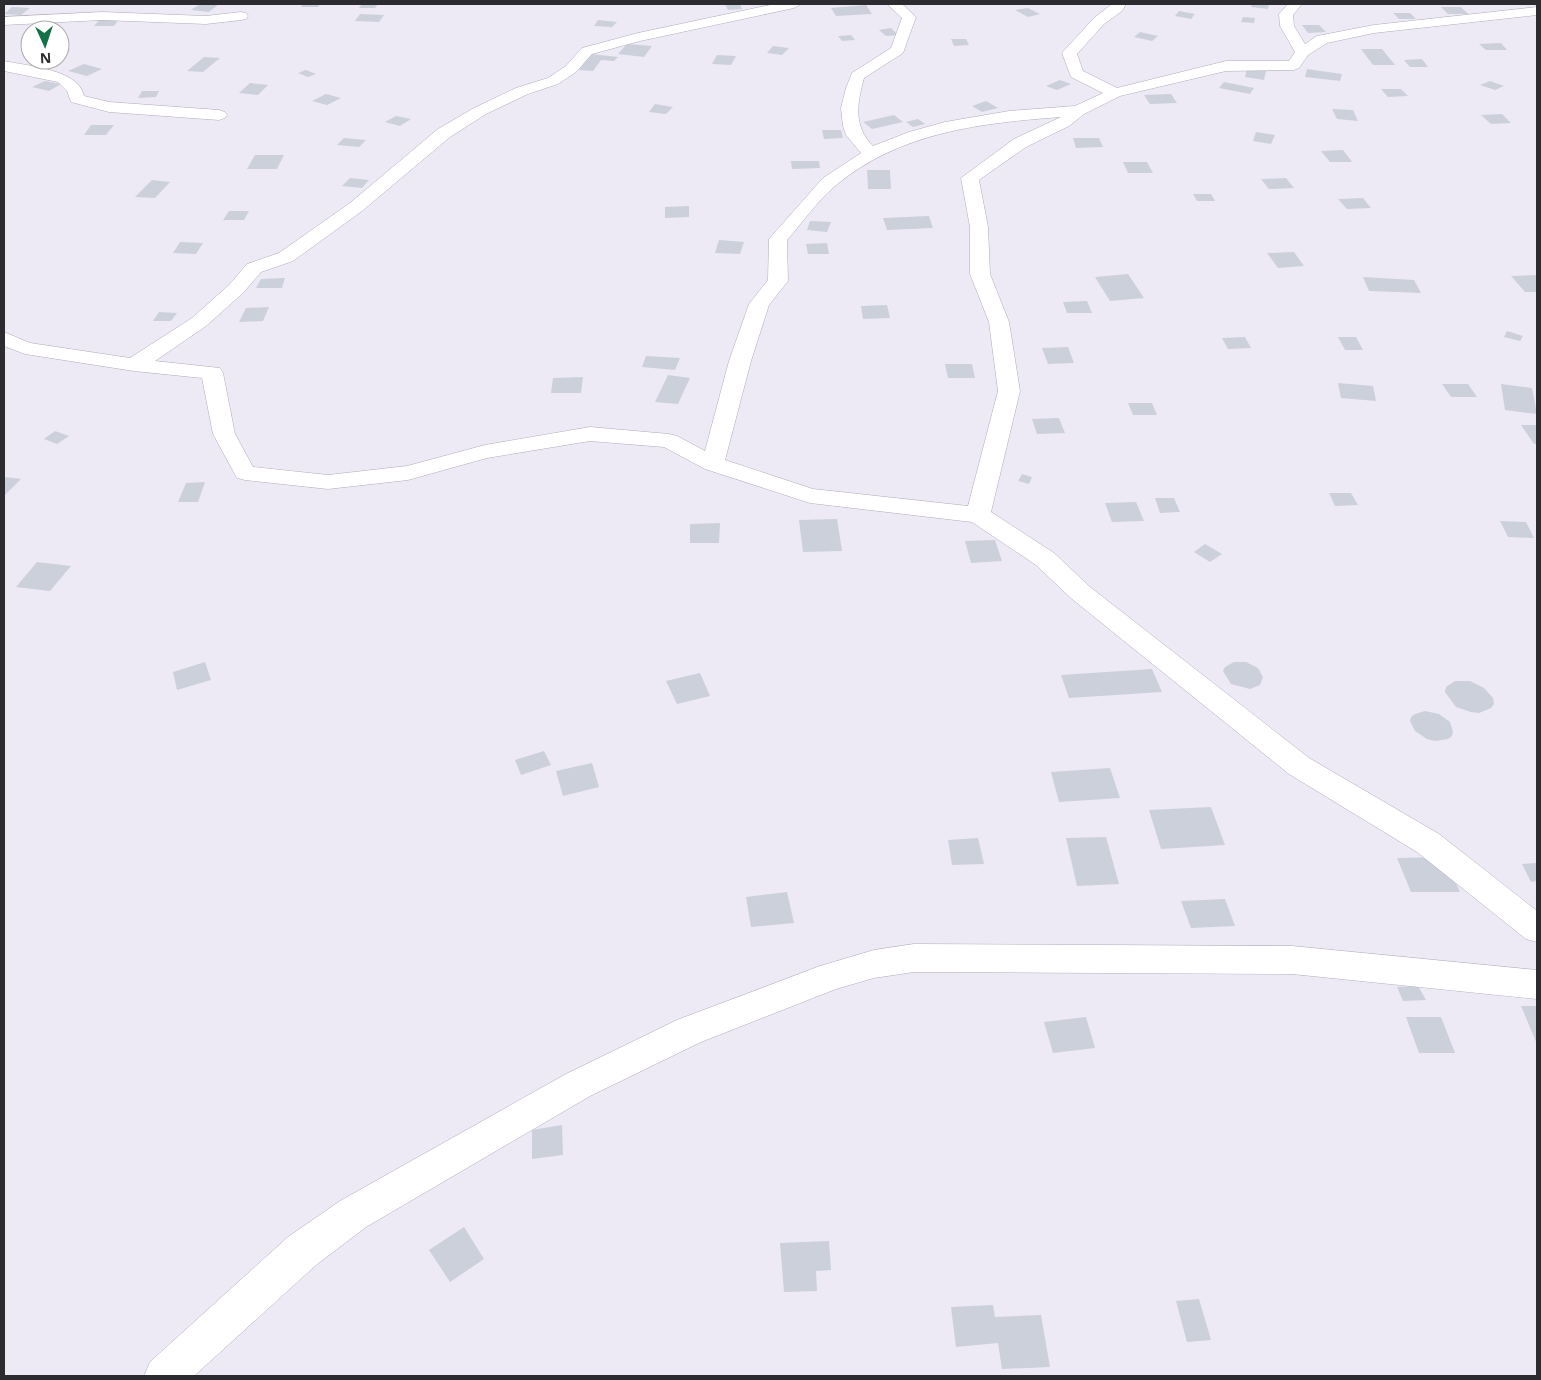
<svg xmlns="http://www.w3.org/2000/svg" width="1541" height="1380" font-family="'Noto Sans',sans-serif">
<rect width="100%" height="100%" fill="#edeaf6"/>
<!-- building -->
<g fill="#cbd0db">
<path d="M 200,4 L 219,4 L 209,12 L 191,10 Z"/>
<path d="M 303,4 L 320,4 L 318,7 L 301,7 Z"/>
<path d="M 362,4 L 378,4 L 375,8 L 359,8 Z"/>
<path d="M 725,4 L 740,4 L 742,9 L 728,10 Z"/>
<path d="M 1252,4 L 1269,4 L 1268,9 L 1251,7 Z"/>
<path d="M 866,5 L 872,14 L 836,16 L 831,8 Z"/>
<path d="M 12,7 L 30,8 L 21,15 L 4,14 Z"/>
<path d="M 1441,7 L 1461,7 L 1468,14 L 1448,14 Z"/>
<path d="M 1028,8 L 1040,14 L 1028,17 L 1015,10 Z"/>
<path d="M 1179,11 L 1195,14 L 1191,19 L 1175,16 Z"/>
<path d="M 1393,13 L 1410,13 L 1416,19 L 1399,19 Z"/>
<path d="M 360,14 L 384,15 L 379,22 L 355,21 Z"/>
<path d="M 1243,17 L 1255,18 L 1254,23 L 1241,22 Z"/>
<path d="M 100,19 L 119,19 L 114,26 L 94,26 Z"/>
<path d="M 598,20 L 617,22 L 612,27 L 594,26 Z"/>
<path d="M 1302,25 L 1319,25 L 1326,32 L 1308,33 Z"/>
<path d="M 891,28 L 898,35 L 886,36 L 879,30 Z"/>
<path d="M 1140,32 L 1158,36 L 1152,41 L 1134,37 Z"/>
<path d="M 851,35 L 855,40 L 842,41 L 838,36 Z"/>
<path d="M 951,39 L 966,39 L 969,45 L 954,46 Z"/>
<path d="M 1501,43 L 1507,50 L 1486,50 L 1479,44 Z"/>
<path d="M 627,44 L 652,46 L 644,57 L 618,54 Z"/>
<path d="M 773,46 L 789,48 L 782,55 L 767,53 Z"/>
<path d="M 1361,49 L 1382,49 L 1395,65 L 1373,65 Z"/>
<path d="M 591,54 L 618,57 L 614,61 L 601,60 L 593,71 L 579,70 Z"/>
<path d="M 717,55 L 736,56 L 731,65 L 712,64 Z"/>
<path d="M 204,57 L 220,58 L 203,72 L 187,71 Z"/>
<path d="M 1422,59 L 1428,67 L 1410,67 L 1404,60 Z"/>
<path d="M 84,64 L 102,69 L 87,76 L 68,71 Z"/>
<path d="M 1247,69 L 1266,71 L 1264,80 L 1245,77 Z"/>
<path d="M 1307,69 L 1342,74 L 1340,81 L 1305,77 Z"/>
<path d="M 306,70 L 316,74 L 308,77 L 298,73 Z"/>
<path d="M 1060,80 L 1071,84 L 1057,90 L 1046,86 Z"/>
<path d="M 45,81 L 61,84 L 49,91 L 32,87 Z"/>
<path d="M 1490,81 L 1504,86 L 1495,90 L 1480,85 Z"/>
<path d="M 1224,82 L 1254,88 L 1250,94 L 1219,88 Z"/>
<path d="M 250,83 L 268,85 L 258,95 L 239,93 Z"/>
<path d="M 1381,89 L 1401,89 L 1408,96 L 1388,97 Z"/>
<path d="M 142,91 L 159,91 L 156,97 L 138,98 Z"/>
<path d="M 326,94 L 341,98 L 327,105 L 312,101 Z"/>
<path d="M 1171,94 L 1177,103 L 1150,104 L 1144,95 Z"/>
<path d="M 986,101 L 998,108 L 982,112 L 972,106 Z"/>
<path d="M 655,104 L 673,107 L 666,114 L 649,112 Z"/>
<path d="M 1332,109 L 1353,110 L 1358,121 L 1337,119 Z"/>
<path d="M 1502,114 L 1511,123 L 1491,124 L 1481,115 Z"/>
<path d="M 894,115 L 903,122 L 872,129 L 863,122 Z"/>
<path d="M 396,116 L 411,119 L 400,126 L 385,122 Z"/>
<path d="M 918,119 L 925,124 L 913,127 L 906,122 Z"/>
<path d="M 91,125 L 114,125 L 106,135 L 84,135 Z"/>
<path d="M 822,130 L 841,130 L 843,138 L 824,139 Z"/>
<path d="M 1256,132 L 1275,135 L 1271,144 L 1253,141 Z"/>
<path d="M 344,138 L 366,140 L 359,147 L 337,145 Z"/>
<path d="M 1073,138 L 1099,138 L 1103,147 L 1076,148 Z"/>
<path d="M 1343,150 L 1352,162 L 1330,162 L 1321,151 Z"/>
<path d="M 255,155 L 284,155 L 277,169 L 247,169 Z"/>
<path d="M 791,161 L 819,161 L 820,168 L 792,169 Z"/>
<path d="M 1123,162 L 1147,162 L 1153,173 L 1128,173 Z"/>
<path d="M 867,170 L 890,170 L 891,189 L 868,189 Z"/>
<path d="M 350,178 L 369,180 L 362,188 L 342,186 Z"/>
<path d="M 1286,178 L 1294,188 L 1269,189 L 1261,179 Z"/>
<path d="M 152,180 L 170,182 L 155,198 L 135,197 Z"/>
<path d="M 1193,194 L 1211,194 L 1215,201 L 1197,201 Z"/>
<path d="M 1363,198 L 1371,208 L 1347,209 L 1338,199 Z"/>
<path d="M 689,206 L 689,217 L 665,218 L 665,207 Z"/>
<path d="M 229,211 L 249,211 L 244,220 L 223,220 Z"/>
<path d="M 929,216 L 933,228 L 887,230 L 883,218 Z"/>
<path d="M 810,221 L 831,222 L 827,232 L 807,230 Z"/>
<path d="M 719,240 L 744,242 L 740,254 L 715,253 Z"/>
<path d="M 180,242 L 203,243 L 196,254 L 173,253 Z"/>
<path d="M 827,243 L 829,254 L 808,254 L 806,244 Z"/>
<path d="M 1294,252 L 1304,266 L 1278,268 L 1267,253 Z"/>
<path d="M 1128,274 L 1144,298 L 1110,301 L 1095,277 Z"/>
<path d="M 1537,275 L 1537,292 L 1525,292 L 1511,276 Z"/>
<path d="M 1363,277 L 1414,280 L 1421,293 L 1369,291 Z"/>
<path d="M 285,278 L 282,288 L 256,288 L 261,279 Z"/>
<path d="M 1087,301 L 1092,313 L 1067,313 L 1063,302 Z"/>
<path d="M 887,305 L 890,318 L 863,319 L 861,306 Z"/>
<path d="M 269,307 L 263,321 L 239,322 L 246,308 Z"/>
<path d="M 159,312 L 177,313 L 171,321 L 153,321 Z"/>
<path d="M 1507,331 L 1523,336 L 1520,341 L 1504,337 Z"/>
<path d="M 1245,337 L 1251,348 L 1228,349 L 1222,338 Z"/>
<path d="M 1338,337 L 1356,337 L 1363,350 L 1345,350 Z"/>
<path d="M 1068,347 L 1074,363 L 1048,364 L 1042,348 Z"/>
<path d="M 646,356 L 680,358 L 675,370 L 642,367 Z"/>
<path d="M 945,364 L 972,364 L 975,378 L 948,378 Z"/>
<path d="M 668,375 L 690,378 L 678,404 L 655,402 Z"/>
<path d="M 583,377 L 581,393 L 551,393 L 553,378 Z"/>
<path d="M 1338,383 L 1373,386 L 1376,401 L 1341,398 Z"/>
<path d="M 1442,384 L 1468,384 L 1477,397 L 1451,397 Z"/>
<path d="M 1501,384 L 1532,388 L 1537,414 L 1505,410 Z"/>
<path d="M 1128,403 L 1152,403 L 1157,415 L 1133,415 Z"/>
<path d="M 1059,418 L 1065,433 L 1037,434 L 1032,419 Z"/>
<path d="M 1521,425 L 1537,425 L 1537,444 L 1534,444 Z"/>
<path d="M 55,431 L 69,436 L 57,444 L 44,439 Z"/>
<path d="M 1022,474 L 1032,477 L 1029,484 L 1018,481 Z"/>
<path d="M 6,477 L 21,479 L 5,495 L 4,494 L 4,479 Z"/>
<path d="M 205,482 L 198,502 L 178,502 L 186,483 Z"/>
<path d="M 1329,493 L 1351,493 L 1358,505 L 1335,506 Z"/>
<path d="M 1155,498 L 1174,498 L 1180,512 L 1160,513 Z"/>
<path d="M 1136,502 L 1144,521 L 1112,522 L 1105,503 Z"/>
<path d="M 837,519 L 842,551 L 803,552 L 799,520 Z"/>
<path d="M 1500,521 L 1526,522 L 1534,538 L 1508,537 Z"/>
<path d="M 720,523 L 719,543 L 690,543 L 690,524 Z"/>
<path d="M 995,540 L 1002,561 L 971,563 L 965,541 Z"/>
<path d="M 1205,544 L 1222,554 L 1210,562 L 1194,552 Z"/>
<path d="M 37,562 L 71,566 L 50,591 L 16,587 Z"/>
<path d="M 205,662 L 211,680 L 177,690 L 173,672 Z"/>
<path d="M 1234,662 L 1246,662 L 1258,668 L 1263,677 L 1260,685 L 1250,689 L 1231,684 L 1223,671 L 1225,667 Z"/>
<path d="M 1152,669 L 1162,692 L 1069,698 L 1061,675 Z"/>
<path d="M 700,673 L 710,696 L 677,704 L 666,681 Z"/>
<path d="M 1455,681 L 1470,681 L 1484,688 L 1493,698 L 1494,704 L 1491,708 L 1479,713 L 1471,712 L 1456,707 L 1445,692 L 1446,687 Z"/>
<path d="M 1425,711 L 1439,714 L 1450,722 L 1453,732 L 1452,736 L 1448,739 L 1435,741 L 1427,739 L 1415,731 L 1410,721 L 1411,717 L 1415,714 Z"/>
<path d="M 544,751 L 551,765 L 521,775 L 515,760 Z"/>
<path d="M 592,763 L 599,787 L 563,796 L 556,771 Z"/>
<path d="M 1110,768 L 1120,798 L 1059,802 L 1051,772 Z"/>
<path d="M 1211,807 L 1225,845 L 1161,849 L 1149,810 Z"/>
<path d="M 1106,837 L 1119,884 L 1077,886 L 1066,838 Z"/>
<path d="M 978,838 L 984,864 L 952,865 L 948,840 Z"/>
<path d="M 1444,857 L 1460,892 L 1411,892 L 1397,858 Z"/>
<path d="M 1537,863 L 1537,881 L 1531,882 L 1522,864 Z"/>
<path d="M 787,892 L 794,923 L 751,927 L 746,897 Z"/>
<path d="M 1225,899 L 1235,926 L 1191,928 L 1181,901 Z"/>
<path d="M 1418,986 L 1426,1000 L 1403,1001 L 1397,987 Z"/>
<path d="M 1521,1006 L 1537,1006 L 1537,1044 Z"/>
<path d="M 1086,1017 L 1095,1048 L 1053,1053 L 1044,1022 Z"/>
<path d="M 1406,1017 L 1441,1017 L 1455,1053 L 1419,1053 Z"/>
<path d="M 562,1125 L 563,1155 L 532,1159 L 532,1130 Z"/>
<path d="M 464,1227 L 484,1259 L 450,1282 L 429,1250 Z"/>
<path d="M 829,1241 L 831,1270 L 816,1271 L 817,1291 L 784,1292 L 780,1243 Z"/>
<path d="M 1199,1299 L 1211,1340 L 1187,1342 L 1176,1301 Z"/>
<path d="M 993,1305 L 995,1317 L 1041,1315 L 1050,1367 L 1002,1369 L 998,1343 L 956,1347 L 951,1307 Z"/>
</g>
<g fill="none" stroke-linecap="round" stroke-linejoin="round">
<!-- street casing -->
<g stroke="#afacb8" stroke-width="1">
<g id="street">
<path d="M 775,4 L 801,4 L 794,8 L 640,41 L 592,54 L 576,72 L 558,84 L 528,94 L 486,114 L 450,137 L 362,211 L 293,261 L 261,272 L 243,293 L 206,326 L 155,361 L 220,368 L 223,373 L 235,434 L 253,467 L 328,475 L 407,466 L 485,445 L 590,427 L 669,434 L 677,436 L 705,451 L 729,361 L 749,304 L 768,280 L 769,239 L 823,178 L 861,153 L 846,135 L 843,126 L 841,108 L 846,88 L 852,73 L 891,48 L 902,18 L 887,4 L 902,4 L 916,17 L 903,53 L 864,78 C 857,104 853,126 873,146 L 909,132 L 945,122 L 1009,111 L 1075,106 L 1103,93 L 1071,77 L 1062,53 L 1094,18 L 1112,4 L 1126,4 L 1122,11 L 1104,24 L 1077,54 L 1083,71 L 1117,88 L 1226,61 L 1289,61 L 1295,52 L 1280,26 L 1279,14 L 1288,4 L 1302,4 L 1293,15 L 1294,26 L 1305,44 L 1317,36 L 1374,25 L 1537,7 L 1537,15 L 1374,33 L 1327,43 L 1308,55 L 1299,68 L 1294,70 L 1226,71 L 1120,96 L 1084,114 L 1069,126 L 1026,147 L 979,180 L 988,227 L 990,274 L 1009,322 L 1020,391 L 991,512 L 1054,553 L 1090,587 L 1309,758 L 1439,834 L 1537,911 L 1537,942 L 1526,939 L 1417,852 L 1289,774 L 1072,599 L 1036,565 L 972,522 L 810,503 L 705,469 L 664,447 L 590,441 L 487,458 L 408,480 L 328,489 L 245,480 L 237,478 L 213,434 L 202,378 L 134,371 L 25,354 L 4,346 L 4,332 L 30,343 L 130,358 L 192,318 L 229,285 L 247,264 L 279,253 L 350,203 L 438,129 L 474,108 L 516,88 L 548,78 L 566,66 L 582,48 L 638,33 ZM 1061,117 L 1014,139 L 961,178 L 970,227 L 970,274 L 989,322 L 998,391 L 968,506 L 813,489 L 725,460 L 751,361 L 769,305 L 788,281 L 787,240 C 803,222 817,201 835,186 C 899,132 981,123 1061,117 Z"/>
<path d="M 102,12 L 206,16 L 241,12 L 246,13 L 248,16 L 246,19 L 241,20 L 206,24 L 102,20 L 4,25 L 4,17 Z"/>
<path d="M 4,61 C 27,66 79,69 84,96 L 109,102 L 219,110 L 225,112 L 227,115 L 225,118 L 219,120 L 109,112 L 71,102 L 67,91 L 58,82 L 4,71 Z"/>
<path d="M 914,944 L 1292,946 L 1537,970 L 1537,999 L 1292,974 L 914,972 L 874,978 L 836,989 L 701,1042 L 590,1096 L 366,1227 L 316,1265 L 194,1376 L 144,1376 L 150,1362 L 288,1237 L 340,1201 L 566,1074 L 677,1020 L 820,966 L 874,950 Z"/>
</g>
</g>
<!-- street -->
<use href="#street" fill="#fff" fill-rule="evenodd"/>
</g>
<!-- border -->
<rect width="1541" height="1380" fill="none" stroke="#2c2b30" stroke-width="10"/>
<!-- north arrow -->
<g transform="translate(45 45) rotate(177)"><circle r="24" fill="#ffffff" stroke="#abaaac"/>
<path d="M0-4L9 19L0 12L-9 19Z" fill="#127147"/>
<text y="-8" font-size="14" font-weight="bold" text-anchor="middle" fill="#2c2b30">N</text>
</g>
</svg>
